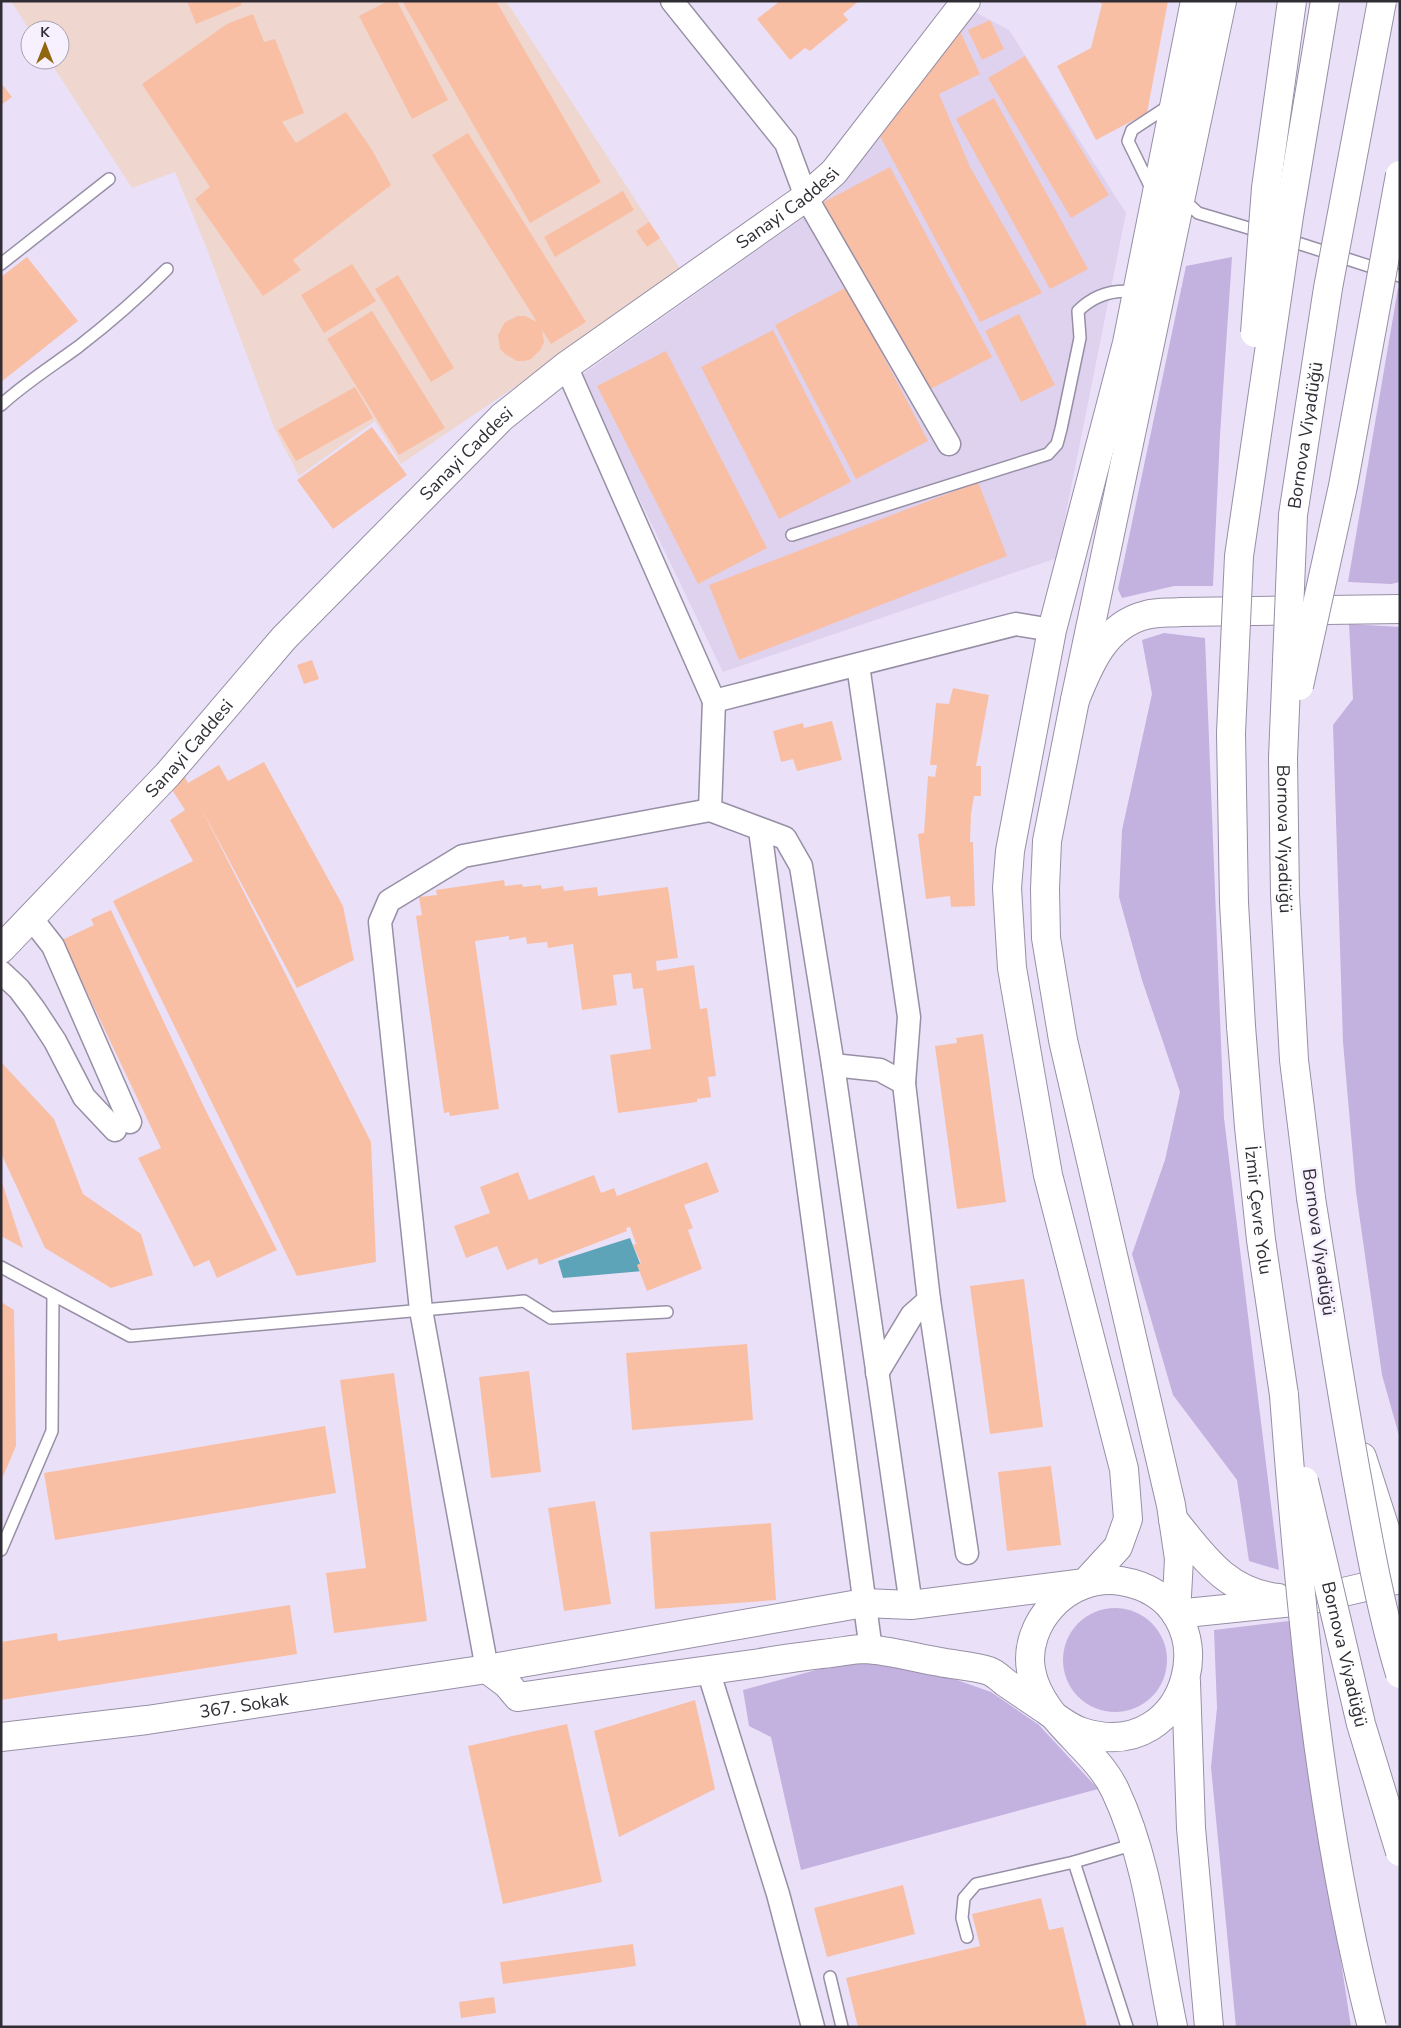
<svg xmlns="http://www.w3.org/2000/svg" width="1401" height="2028" font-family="'Nunito Sans',sans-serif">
<rect width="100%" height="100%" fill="#eae1f9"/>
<!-- built -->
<path fill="#ded2ef" d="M 971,10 L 1009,30 L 1126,213 L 1057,558 L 723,672 L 580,376 L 803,218 Z"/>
<!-- education -->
<path fill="#efd6ce" d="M 11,1 L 506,1 L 683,273 L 401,464 L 375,421 L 299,476 L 275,430 L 205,244 L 175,172 L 132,188 L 49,60 L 60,60 L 60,30 L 30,31 Z"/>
<!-- green -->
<g fill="#c3b1df">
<path d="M 1232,257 L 1220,435 L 1213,586 L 1174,586 L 1122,598 L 1118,589 L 1186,266 Z"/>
<path d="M 1398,288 L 1400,290 L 1400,582 L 1391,584 L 1348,582 Z"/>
<path d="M 1349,624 L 1400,627 L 1400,1439 L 1382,1375 L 1356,1192 L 1343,1042 L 1333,725 L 1353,699 Z"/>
<path d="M 1164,633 L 1205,638 L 1224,1118 L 1279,1570 L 1249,1561 L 1237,1480 L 1173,1395 L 1132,1254 L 1165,1160 L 1180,1092 L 1142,980 L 1119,897 L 1122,830 L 1152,694 L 1142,640 Z"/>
<circle cx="1115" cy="1660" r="52"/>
<path d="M 1289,1621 L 1351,2027 L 1236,2027 L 1211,1767 L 1217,1708 L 1214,1630 Z"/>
<path d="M 860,1658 L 920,1667 L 991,1692 L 1039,1725 L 1098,1789 L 801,1870 L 771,1737 L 749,1726 L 743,1690 Z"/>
</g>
<!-- water -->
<path fill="#5ea4b8" d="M 630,1238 L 643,1271 L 563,1278 L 558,1261 Z"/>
<!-- building -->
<g fill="#f9bfa5">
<path d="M 187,1 L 240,1 L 242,5 L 196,24 Z"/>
<path d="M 388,1 L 397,1 L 448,100 L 412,119 L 359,16 Z"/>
<path d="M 402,1 L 496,1 L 601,182 L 530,223 Z"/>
<path d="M 780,1 L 859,1 L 843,14 L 848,20 L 810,51 L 805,48 L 790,60 L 757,19 Z"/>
<path d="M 1099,1 L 1168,1 L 1147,113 L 1096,140 L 1057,66 L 1091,48 L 1102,4 Z"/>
<path d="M 253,14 L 264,42 L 275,39 L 304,113 L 282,122 L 296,143 L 346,112 L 372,150 L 391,185 L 293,260 L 301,270 L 263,296 L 195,199 L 210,187 L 142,84 L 227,24 Z"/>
<path d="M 990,20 L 1004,49 L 982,60 L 968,30 Z"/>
<path d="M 958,27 L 980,74 L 939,94 L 970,167 L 1042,293 L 980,322 L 875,127 Z"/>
<path d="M 1025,56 L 1109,195 L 1071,218 L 988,78 Z"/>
<path d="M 1,83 L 12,97 L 1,105 Z"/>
<path d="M 994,98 L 1088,269 L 1050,289 L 956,119 Z"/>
<path d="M 468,133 L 586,322 L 551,344 L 542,330 L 544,342 L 541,349 L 531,359 L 524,361 L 517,361 L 505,354 L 500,349 L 498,335 L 505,322 L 518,316 L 525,316 L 537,322 L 432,155 Z"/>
<path d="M 890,167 L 992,357 L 921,394 L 820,204 Z"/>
<path d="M 623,191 L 634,210 L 555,257 L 544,237 Z"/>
<path d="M 649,222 L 660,238 L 647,247 L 636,231 Z"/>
<path d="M 27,257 L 78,321 L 1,382 L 1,277 Z"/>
<path d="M 352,264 L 376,301 L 324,333 L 301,295 Z"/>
<path d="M 398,275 L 454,368 L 431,382 L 375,289 Z"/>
<path d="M 847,287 L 928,441 L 856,479 L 775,325 Z"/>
<path d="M 372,311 L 445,428 L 399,455 L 327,339 Z"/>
<path d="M 1019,314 L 1055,385 L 1021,402 L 985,331 Z"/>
<path d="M 773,330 L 851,482 L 779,519 L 701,367 Z"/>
<path d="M 666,351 L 767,548 L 698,584 L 597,386 Z"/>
<path d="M 355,387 L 373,418 L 296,461 L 278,430 Z"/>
<path d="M 372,427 L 407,475 L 333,529 L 297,480 Z"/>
<path d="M 978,482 L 1007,556 L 739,660 L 709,585 Z"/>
<path d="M 312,660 L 319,679 L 304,684 L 297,665 Z"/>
<path d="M 953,688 L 989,695 L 976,766 L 981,766 L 981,796 L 974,796 L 971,814 L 970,842 L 973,842 L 975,906 L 951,907 L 950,896 L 926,899 L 918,834 L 924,833 L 928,776 L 935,777 L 937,765 L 930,765 L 936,703 L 949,704 Z"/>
<path d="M 832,721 L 842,760 L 797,771 L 793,759 L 781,762 L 773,731 L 803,723 L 804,728 Z"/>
<path d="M 264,762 L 343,906 L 354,960 L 297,988 L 200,806 L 371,1142 L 376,1262 L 297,1276 L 113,901 L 193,861 L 170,820 L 185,810 L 169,785 L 184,775 L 188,783 L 219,765 L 228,781 Z"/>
<path d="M 504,880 L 505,886 L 522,884 L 523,887 L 541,885 L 542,889 L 563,886 L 564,891 L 597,887 L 598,896 L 668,887 L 678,958 L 656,961 L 657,971 L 694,965 L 700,1009 L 707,1008 L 716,1076 L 708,1077 L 711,1097 L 697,1099 L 697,1102 L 618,1113 L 610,1055 L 651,1049 L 643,988 L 633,989 L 631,973 L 613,975 L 617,1005 L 582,1010 L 573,944 L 548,948 L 547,942 L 527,944 L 526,937 L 509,940 L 509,936 L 475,941 L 499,1109 L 450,1116 L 449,1112 L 444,1113 L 416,916 L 422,915 L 419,897 L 437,895 L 436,890 Z"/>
<path d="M 111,910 L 205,1109 L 277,1250 L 217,1278 L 209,1260 L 194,1267 L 138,1158 L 161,1148 L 62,940 L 94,925 L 91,919 Z"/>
<path d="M 983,1034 L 1006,1202 L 957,1209 L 935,1046 L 957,1043 L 956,1038 Z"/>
<path d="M 1,1062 L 54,1119 L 83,1194 L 141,1234 L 153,1275 L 111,1288 L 45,1248 L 1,1153 Z"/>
<path d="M 707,1162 L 719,1192 L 684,1205 L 693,1228 L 688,1230 L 702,1269 L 647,1291 L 637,1265 L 641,1263 L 633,1245 L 636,1244 L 630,1227 L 626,1228 L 627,1231 L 539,1265 L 537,1258 L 507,1270 L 497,1246 L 466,1258 L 454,1226 L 490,1213 L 480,1187 L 518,1172 L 529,1200 L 594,1175 L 601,1193 L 614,1188 L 617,1196 Z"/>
<path d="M 1,1182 L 2,1182 L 23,1248 L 1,1236 Z"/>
<path d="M 1024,1279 L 1043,1427 L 990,1434 L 970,1286 Z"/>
<path d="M 1,1302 L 14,1310 L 16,1446 L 1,1481 Z"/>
<path d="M 747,1344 L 753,1420 L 632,1430 L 626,1353 Z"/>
<path d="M 529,1371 L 541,1472 L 491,1478 L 479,1377 Z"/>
<path d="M 394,1373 L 427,1621 L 334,1633 L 326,1573 L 366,1568 L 340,1380 Z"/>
<path d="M 325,1426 L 336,1493 L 55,1540 L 44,1473 Z"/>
<path d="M 1051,1466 L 1061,1545 L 1007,1551 L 998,1472 Z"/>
<path d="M 595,1501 L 611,1604 L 564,1611 L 548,1508 Z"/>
<path d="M 771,1523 L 776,1600 L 655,1609 L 650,1532 Z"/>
<path d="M 290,1605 L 297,1654 L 1,1700 L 1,1642 L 57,1633 L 58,1641 Z"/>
<path d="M 695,1700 L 715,1789 L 619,1837 L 594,1731 Z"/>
<path d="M 567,1724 L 602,1882 L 503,1904 L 468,1746 Z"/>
<path d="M 903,1885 L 915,1934 L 827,1957 L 814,1908 Z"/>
<path d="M 1041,1898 L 1049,1930 L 1063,1927 L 1087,2027 L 858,2027 L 846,1978 L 980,1946 L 972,1914 Z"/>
<path d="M 633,1944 L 636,1966 L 503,1984 L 500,1962 Z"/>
<path d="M 494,1997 L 496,2013 L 461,2018 L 459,2002 Z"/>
</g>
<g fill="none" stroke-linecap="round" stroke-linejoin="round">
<!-- service casing -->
<g stroke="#978fa5" stroke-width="14">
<g id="service">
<path d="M 1153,192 L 1128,141 L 1132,130 L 1170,105"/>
<path d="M 1182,198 L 1198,213 L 1262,232"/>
<path d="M 1285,239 L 1400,276"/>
<path d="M 1,264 L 109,179"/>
<path d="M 1,405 C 25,383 52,366 78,347 C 109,323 139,297 167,269"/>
<path d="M 792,535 L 1048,454 L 1057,444 L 1061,429 L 1080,338 L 1078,311 C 1094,295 1113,289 1136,292"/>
<path d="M 1,1267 L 130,1336 L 524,1301 L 551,1318 L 667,1312"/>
<path d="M 1,1550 L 52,1431 L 53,1295"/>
<path d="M 1074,1862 L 1135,1844"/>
<path d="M 967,1937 L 962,1918 L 964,1898 L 976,1884 L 1074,1862 L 1127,2027"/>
<path d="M 830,1977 L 842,2027"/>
</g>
</g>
<!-- minor casing -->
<g stroke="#978fa5" stroke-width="25">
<g id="minor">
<path d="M 672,1 L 786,143 L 806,197 L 949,444"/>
<path d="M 566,366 L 714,701 L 710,810"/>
<path d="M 858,665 L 909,1017 L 904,1083 L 929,1300 L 967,1553"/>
<path d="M 714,701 L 1016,624 L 1052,630"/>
<path d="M 760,830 L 871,1650"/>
<path d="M 31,918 L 53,946 L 130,1122"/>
<path d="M 1,972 L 19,989 L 34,1009 L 55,1041 L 84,1097 L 115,1130"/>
<path d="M 833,1065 L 880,1070 L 904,1083"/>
<path d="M 877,1373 L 912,1315 L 929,1300"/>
<path d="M 487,1669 L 421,1310 L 380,922 L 389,901 L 463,856 L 710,810 L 785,838 L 801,866 L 833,1065 L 911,1605"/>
<path d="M 708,1670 L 778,1894 L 813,2027"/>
</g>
</g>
<!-- tertiary casing -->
<g stroke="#978fa5" stroke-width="30">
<g id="tertiary">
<path id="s1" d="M 1,949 L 168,774 L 284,638 L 502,417 L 566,366 L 806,197 L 834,172 L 966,1"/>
<path d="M 1173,1519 C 1203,1556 1226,1592 1278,1598"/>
<path d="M 1176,1614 L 1179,1559 L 1171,1505 L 1063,1040 L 1046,938 L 1045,889 L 1047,841 L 1075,700 L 1222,1"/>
<path d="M 1176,1614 L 1304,1601 L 1400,1579"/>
<path d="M 487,1669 L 507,1684 L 518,1697 C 599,1685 679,1674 760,1663 C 783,1659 807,1656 830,1653 C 841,1652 853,1649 864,1649 C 888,1650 916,1658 940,1662 C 954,1665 976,1666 989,1671 C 995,1673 1001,1679 1006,1683 C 1019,1692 1033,1701 1046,1710 C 1057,1718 1069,1728 1082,1732 C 1193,1768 1234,1600 1121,1581 C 1095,1577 1069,1587 1052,1606 C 1036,1623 1027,1647 1031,1670 C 1040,1720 1094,1746 1115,1790 C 1150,1864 1156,1947 1173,2027"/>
<path d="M 1186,1682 L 1191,1828 L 1209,2027"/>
<path id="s2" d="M 1,1737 L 147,1720 L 487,1669 L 864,1603 L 911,1605 L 1085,1583 L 1118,1547 L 1128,1519 L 1124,1469 L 1048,1175 L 1012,968 L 1007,888 L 1010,851 L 1052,630 L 1127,343 L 1195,1"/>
</g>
</g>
<!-- secondary casing -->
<g stroke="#978fa5" stroke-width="30">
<path id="secondary" d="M 1075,700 C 1089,665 1105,625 1146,615 C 1157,612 1169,613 1181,612 L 1400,609"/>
</g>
<!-- motorway casing -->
<g stroke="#978fa5" stroke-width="30">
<g id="motorway">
<path id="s3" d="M 1283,758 L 1285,895 L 1294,1060 L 1311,1198"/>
<path id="s4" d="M 1241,1026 L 1249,1127 L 1261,1240 L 1284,1395"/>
<path d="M 1362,1457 L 1400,1575"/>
</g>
</g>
<!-- service -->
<use href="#service" stroke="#fff" stroke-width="11"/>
<!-- minor -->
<use href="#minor" stroke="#fff" stroke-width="22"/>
<!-- tertiary -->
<use href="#tertiary" stroke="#fff" stroke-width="28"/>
<!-- secondary -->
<use href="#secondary" stroke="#fff" stroke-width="28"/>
<!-- motorway -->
<use href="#motorway" stroke="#fff" stroke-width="28"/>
<!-- motorway-bridge casing -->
<g stroke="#978fa5" stroke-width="30" stroke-linecap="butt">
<g id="motorway-bridge">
<path d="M 1255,333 L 1266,188 L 1292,1"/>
<path d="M 1299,686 L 1343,486 L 1400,175"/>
<path id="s5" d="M 1283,758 L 1293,515 L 1328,288 L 1382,1"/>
<path d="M 1241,1026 L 1234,903 L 1231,733 L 1239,556 L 1289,216 L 1325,1"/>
<path d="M 1311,1198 C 1326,1292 1340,1385 1357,1478 C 1369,1544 1381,1611 1400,1674"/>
<path d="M 1284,1395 C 1300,1606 1319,1820 1372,2027"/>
<path id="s6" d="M 1304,1481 L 1361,1724 L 1400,1852"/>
</g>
</g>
<!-- motorway-bridge -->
<use href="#motorway-bridge" stroke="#fff" stroke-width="28"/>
</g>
<g text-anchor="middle" stroke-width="5" stroke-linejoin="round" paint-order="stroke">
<!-- street labels -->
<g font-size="18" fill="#302d35" stroke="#f6f0ff">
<text dy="6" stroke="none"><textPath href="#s1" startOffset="1085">Sanayi Caddesi</textPath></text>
<text dy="6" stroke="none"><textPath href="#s5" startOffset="324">Bornova Viyadüğü</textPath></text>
<text dy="6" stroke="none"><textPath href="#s1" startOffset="680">Sanayi Caddesi</textPath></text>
<text dy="6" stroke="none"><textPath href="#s1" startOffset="275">Sanayi Caddesi</textPath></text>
<text dy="6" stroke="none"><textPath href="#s3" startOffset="81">Bornova Viyadüğü</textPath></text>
<text dy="6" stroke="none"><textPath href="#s4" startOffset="185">İzmir Çevre Yolu</textPath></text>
<text transform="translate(1319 1242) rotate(82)" y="6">Bornova Viyadüğü</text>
<text dy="6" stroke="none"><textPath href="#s6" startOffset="178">Bornova Viyadüğü</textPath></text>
<text dy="6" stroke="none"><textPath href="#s2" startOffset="245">367. Sokak</textPath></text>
</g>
</g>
<!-- border -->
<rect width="1401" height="2028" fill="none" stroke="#302d35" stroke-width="5"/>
<!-- north arrow -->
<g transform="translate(45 45)"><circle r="24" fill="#f6f0ff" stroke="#a7a2ae"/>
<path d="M0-4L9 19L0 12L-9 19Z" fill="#90670e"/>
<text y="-8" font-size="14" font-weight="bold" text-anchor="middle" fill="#302d35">K</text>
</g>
</svg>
